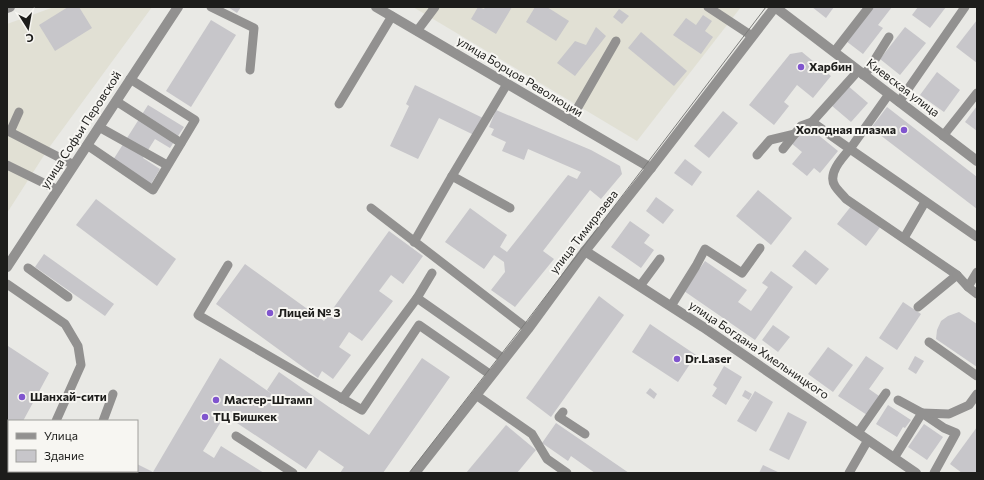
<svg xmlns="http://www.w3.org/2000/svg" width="984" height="480" font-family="Commissioner,sans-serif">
<rect width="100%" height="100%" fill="#e9e9e5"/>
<!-- built -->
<g fill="#e1e0d4">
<path d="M 54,7 L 152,7 L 48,149 L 7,213 L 7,24 Z"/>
<path d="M 413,7 L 741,7 L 637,141 Z"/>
</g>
<!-- building -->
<g fill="#c7c6ca">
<path d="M 68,7 L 79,7 L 92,28 L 55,51 L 39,25 Z"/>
<path d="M 228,7 L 241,7 L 237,13 Z"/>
<path d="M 478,7 L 484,9 L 485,7 L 512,7 L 496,34 L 471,19 Z"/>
<path d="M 535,7 L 547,7 L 569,21 L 556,41 L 526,22 Z"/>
<path d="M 812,7 L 834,7 L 826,18 Z"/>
<path d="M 873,7 L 892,7 L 878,25 L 883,28 L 863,54 L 846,41 Z"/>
<path d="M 918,7 L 946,7 L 930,28 L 912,15 Z"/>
<path d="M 619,9 L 629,16 L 622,24 L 613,17 Z"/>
<path d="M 703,15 L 712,21 L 705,31 L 713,37 L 701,54 L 673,35 L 686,18 L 696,25 Z"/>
<path d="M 211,20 L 236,35 L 191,107 L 166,91 Z"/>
<path d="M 977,20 L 977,63 L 956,47 Z"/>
<path d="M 596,27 L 606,36 L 575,76 L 557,63 L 575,41 L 586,45 Z"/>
<path d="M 905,27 L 926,43 L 900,75 L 880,59 Z"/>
<path d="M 641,32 L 687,71 L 674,86 L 628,48 Z"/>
<path d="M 802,52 L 831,76 L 813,98 L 797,85 L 784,102 L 789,106 L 774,125 L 749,105 L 790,54 Z"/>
<path d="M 937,72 L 960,90 L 944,112 L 920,95 Z"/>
<path d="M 415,85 L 485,119 L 476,136 L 439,118 L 418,159 L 390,146 L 409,106 L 406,104 Z"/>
<path d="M 847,85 L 868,103 L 851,122 L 831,105 Z"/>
<path d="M 148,105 L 184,127 L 170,148 L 155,139 L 143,158 L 160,169 L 151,184 L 113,160 Z"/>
<path d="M 977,106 L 977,131 L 965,122 Z"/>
<path d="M 887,107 L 977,177 L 977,209 L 871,128 Z"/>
<path d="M 496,110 L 591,150 L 620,166 L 622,174 L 601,199 L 590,190 L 543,251 L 554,259 L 515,307 L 491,290 L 505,272 L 504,262 L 494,255 L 484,269 L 445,242 L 470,208 L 507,235 L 500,247 L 507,252 L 568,175 L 577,179 L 581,172 L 528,149 L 524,160 L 502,151 L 506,142 L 491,135 L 494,129 L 489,127 Z"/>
<path d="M 723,111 L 738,123 L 709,158 L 694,146 Z"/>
<path d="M 806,125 L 838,151 L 820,173 L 814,168 L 807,176 L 792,164 L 802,152 L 791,143 Z"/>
<path d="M 685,159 L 702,172 L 692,186 L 674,173 Z"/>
<path d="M 758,190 L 792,218 L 771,245 L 736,216 Z"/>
<path d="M 656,197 L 674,210 L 663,224 L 646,211 Z"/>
<path d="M 96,199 L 176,259 L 157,286 L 76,225 Z"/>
<path d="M 852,205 L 881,226 L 866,246 L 837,224 Z"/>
<path d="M 630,221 L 650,235 L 644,243 L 654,250 L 641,268 L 611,247 Z"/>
<path d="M 389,231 L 423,256 L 403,284 L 391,275 L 379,291 L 393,301 L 362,341 L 349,332 L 339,347 L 351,355 L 333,379 L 322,371 L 318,378 L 216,304 L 245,264 L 324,321 Z"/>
<path d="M 805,250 L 829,269 L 816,285 L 792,266 Z"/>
<path d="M 44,254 L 114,304 L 105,316 L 35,267 Z"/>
<path d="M 705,261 L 747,290 L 738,302 L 751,311 L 768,287 L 762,283 L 771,271 L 793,287 L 755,340 L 684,291 Z"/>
<path d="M 599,296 L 624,315 L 551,417 L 526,398 Z"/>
<path d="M 903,302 L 921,314 L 897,350 L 879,338 Z"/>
<path d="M 959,312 L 977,324 L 977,367 L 936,339 L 937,330 L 941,321 L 948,316 Z"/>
<path d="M 650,324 L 696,355 L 678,382 L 632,352 Z"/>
<path d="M 773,325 L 790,337 L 778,352 L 762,340 Z"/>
<path d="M 8,346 L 49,373 L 23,421 L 9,421 L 9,448 L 7,452 Z"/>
<path d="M 828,347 L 853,365 L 833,392 L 808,374 Z"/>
<path d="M 866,356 L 884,368 L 869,389 L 879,396 L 867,415 L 838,396 Z"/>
<path d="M 915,356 L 924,361 L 916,374 L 908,369 Z"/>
<path d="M 220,358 L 275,396 L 267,390 L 279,372 L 369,435 L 422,358 L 450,377 L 383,473 L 340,473 L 344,467 L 319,450 L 306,469 L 225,415 L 203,451 L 214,458 L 221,446 L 264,473 L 114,473 L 111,471 L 137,471 L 137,464 L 153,472 Z"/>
<path d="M 724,366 L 742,377 L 726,405 L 712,396 L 717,388 L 713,385 Z"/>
<path d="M 650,388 L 657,394 L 654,399 L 646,393 Z"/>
<path d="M 745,390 L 752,394 L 749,400 L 742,396 Z"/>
<path d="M 755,391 L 773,402 L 756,432 L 737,421 Z"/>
<path d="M 888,405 L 911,420 L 905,428 L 903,427 L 897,437 L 876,424 Z"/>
<path d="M 788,412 L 807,422 L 789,460 L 769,450 Z"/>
<path d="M 556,423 L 629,473 L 595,473 L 571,456 L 568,461 L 542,443 Z"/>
<path d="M 924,424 L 943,437 L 927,460 L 908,447 Z"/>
<path d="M 506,425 L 536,450 L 517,473 L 466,473 Z"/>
<path d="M 977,427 L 977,473 L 962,473 L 950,464 Z"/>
<path d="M 7,453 L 9,454 L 9,471 L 45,471 L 49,473 L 7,473 Z"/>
<path d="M 763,465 L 780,473 L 759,473 Z"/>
</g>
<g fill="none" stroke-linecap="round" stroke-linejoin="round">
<!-- service -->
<g stroke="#929190" stroke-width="9">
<path d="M 211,7 L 254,28 L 250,70"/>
<path d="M 708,7 L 752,36"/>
<path d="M 417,31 L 435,7"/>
<path d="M 834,52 L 869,7"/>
<path d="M 863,75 L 869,69 L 889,37"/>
<path d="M 889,94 L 850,149 L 977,237"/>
<path d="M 116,101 L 181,143"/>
<path d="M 899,102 L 965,7"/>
<path d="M 339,104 L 392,16"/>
<path d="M 19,112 L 10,132 L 74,165"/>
<path d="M 570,121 L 616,41"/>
<path d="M 812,122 L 850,149 C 842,158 827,174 835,186 C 838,191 843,195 846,199 L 957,275 L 918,307"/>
<path d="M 99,127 L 167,165"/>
<path d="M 943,136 L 977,93"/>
<path d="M 87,145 L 153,190 L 195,120 L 130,79"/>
<path d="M 783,149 L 801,126 L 812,122 L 858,71"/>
<path d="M 757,155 L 770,140 L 795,134"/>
<path d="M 7,165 L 58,190"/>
<path d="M 452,176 L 507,84"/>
<path d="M 371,208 L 528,329"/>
<path d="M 904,238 L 925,202"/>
<path d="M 414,242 L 452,176 L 510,208"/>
<path d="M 228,265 L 198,315 L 362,410 L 419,325 L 491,375"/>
<path d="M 28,268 L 68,297"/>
<path d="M 432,273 L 417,298 L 504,359"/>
<path d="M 957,275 L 968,287 L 977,294"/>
<path d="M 7,284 L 65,324 L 78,346 L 81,365 L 56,421"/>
<path d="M 640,286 L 660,259"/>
<path d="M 968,287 L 977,272"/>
<path d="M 671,306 L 696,266 L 705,249 L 742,273 L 760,248"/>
<path d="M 929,342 L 977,376"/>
<path d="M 476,395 L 532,434 L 547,459 L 567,473"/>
<path d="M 342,399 L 417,298"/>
<path d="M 898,400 L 922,413 L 944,428 L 956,433 L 934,473"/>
<path d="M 563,412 L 559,417 L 585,434"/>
<path d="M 103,421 L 113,394"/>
<path d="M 858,433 L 886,393"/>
<path d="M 236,436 L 293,473"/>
<path d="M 894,458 L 922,413 L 949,414 L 969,405 L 977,394"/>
<path d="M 75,471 L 79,473"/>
<path d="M 849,473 L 868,440"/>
</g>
<!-- minor -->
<g stroke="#929190" stroke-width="10">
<path d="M 376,7 L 651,168"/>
<path d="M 775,7 L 977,161"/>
<path d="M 585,251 L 703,327 L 916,473"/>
</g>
<!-- tertiary -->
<g stroke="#929190" stroke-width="10">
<path d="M 7,8 L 10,7"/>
<path d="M 7,267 L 178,7"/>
<path d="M 415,473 L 528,329 L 585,251 L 651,168 L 775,7"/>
</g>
<!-- tram -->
<path stroke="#7d7d7b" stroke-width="1" d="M 409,473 L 523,326 L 766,7"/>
</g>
<!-- markers -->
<g fill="#8055ce" stroke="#f7f6f2" stroke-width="1.5">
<circle cx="801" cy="67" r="4"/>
<circle cx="904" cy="130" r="4"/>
<circle cx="270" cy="313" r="4"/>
<circle cx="677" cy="359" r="4"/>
<circle cx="22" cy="397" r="4"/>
<circle cx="216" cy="400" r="4"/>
<circle cx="205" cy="417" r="4"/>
</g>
<g text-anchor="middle" stroke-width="4" stroke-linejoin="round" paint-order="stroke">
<!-- poi labels -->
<g font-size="12" font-weight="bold" fill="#1d1d1b" stroke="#f7f6f2" text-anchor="start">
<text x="809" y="71">Харбин</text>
<text x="896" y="134" text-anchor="end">Холодная плазма</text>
<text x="278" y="317">Лицей № 3</text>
<text x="685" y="363">Dr.Laser</text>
<text x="30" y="401">Шанхай-сити</text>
<text x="224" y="404">Мастер-Штамп</text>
<text x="213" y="421">ТЦ Бишкек</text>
</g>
<!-- street labels -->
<g font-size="12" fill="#1d1d1b" stroke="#f7f6f2">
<text transform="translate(520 77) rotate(31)" y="4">улица Борцов Революции</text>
<text transform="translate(903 88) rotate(37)" y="4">Киевская улица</text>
<text transform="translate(81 130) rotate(-57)" y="4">улица Софьи Перовской</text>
<text transform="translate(584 232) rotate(-52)" y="4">улица Тимирязева</text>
<text transform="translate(759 350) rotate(34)" y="4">улица Богдана Хмельницкого</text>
</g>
</g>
<!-- border -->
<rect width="984" height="480" fill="none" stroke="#1d1d1b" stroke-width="16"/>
<!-- legend -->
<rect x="8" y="420" width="130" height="52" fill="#f7f6f2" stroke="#a09f9c"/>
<rect x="16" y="433" width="20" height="6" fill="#929190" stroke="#a09f9c"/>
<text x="44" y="440" font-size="12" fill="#1d1d1b">Улица</text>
<rect x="16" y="450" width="20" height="12" fill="#c7c6ca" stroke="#a09f9c"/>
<text x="44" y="460" font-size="12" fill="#1d1d1b">Здание</text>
<!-- north arrow -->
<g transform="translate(28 28) rotate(169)" stroke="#f7f6f2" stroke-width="3" paint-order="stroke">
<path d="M0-3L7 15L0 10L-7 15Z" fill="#1d1d1b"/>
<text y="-6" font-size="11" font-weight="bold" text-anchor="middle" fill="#1d1d1b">С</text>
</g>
</svg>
